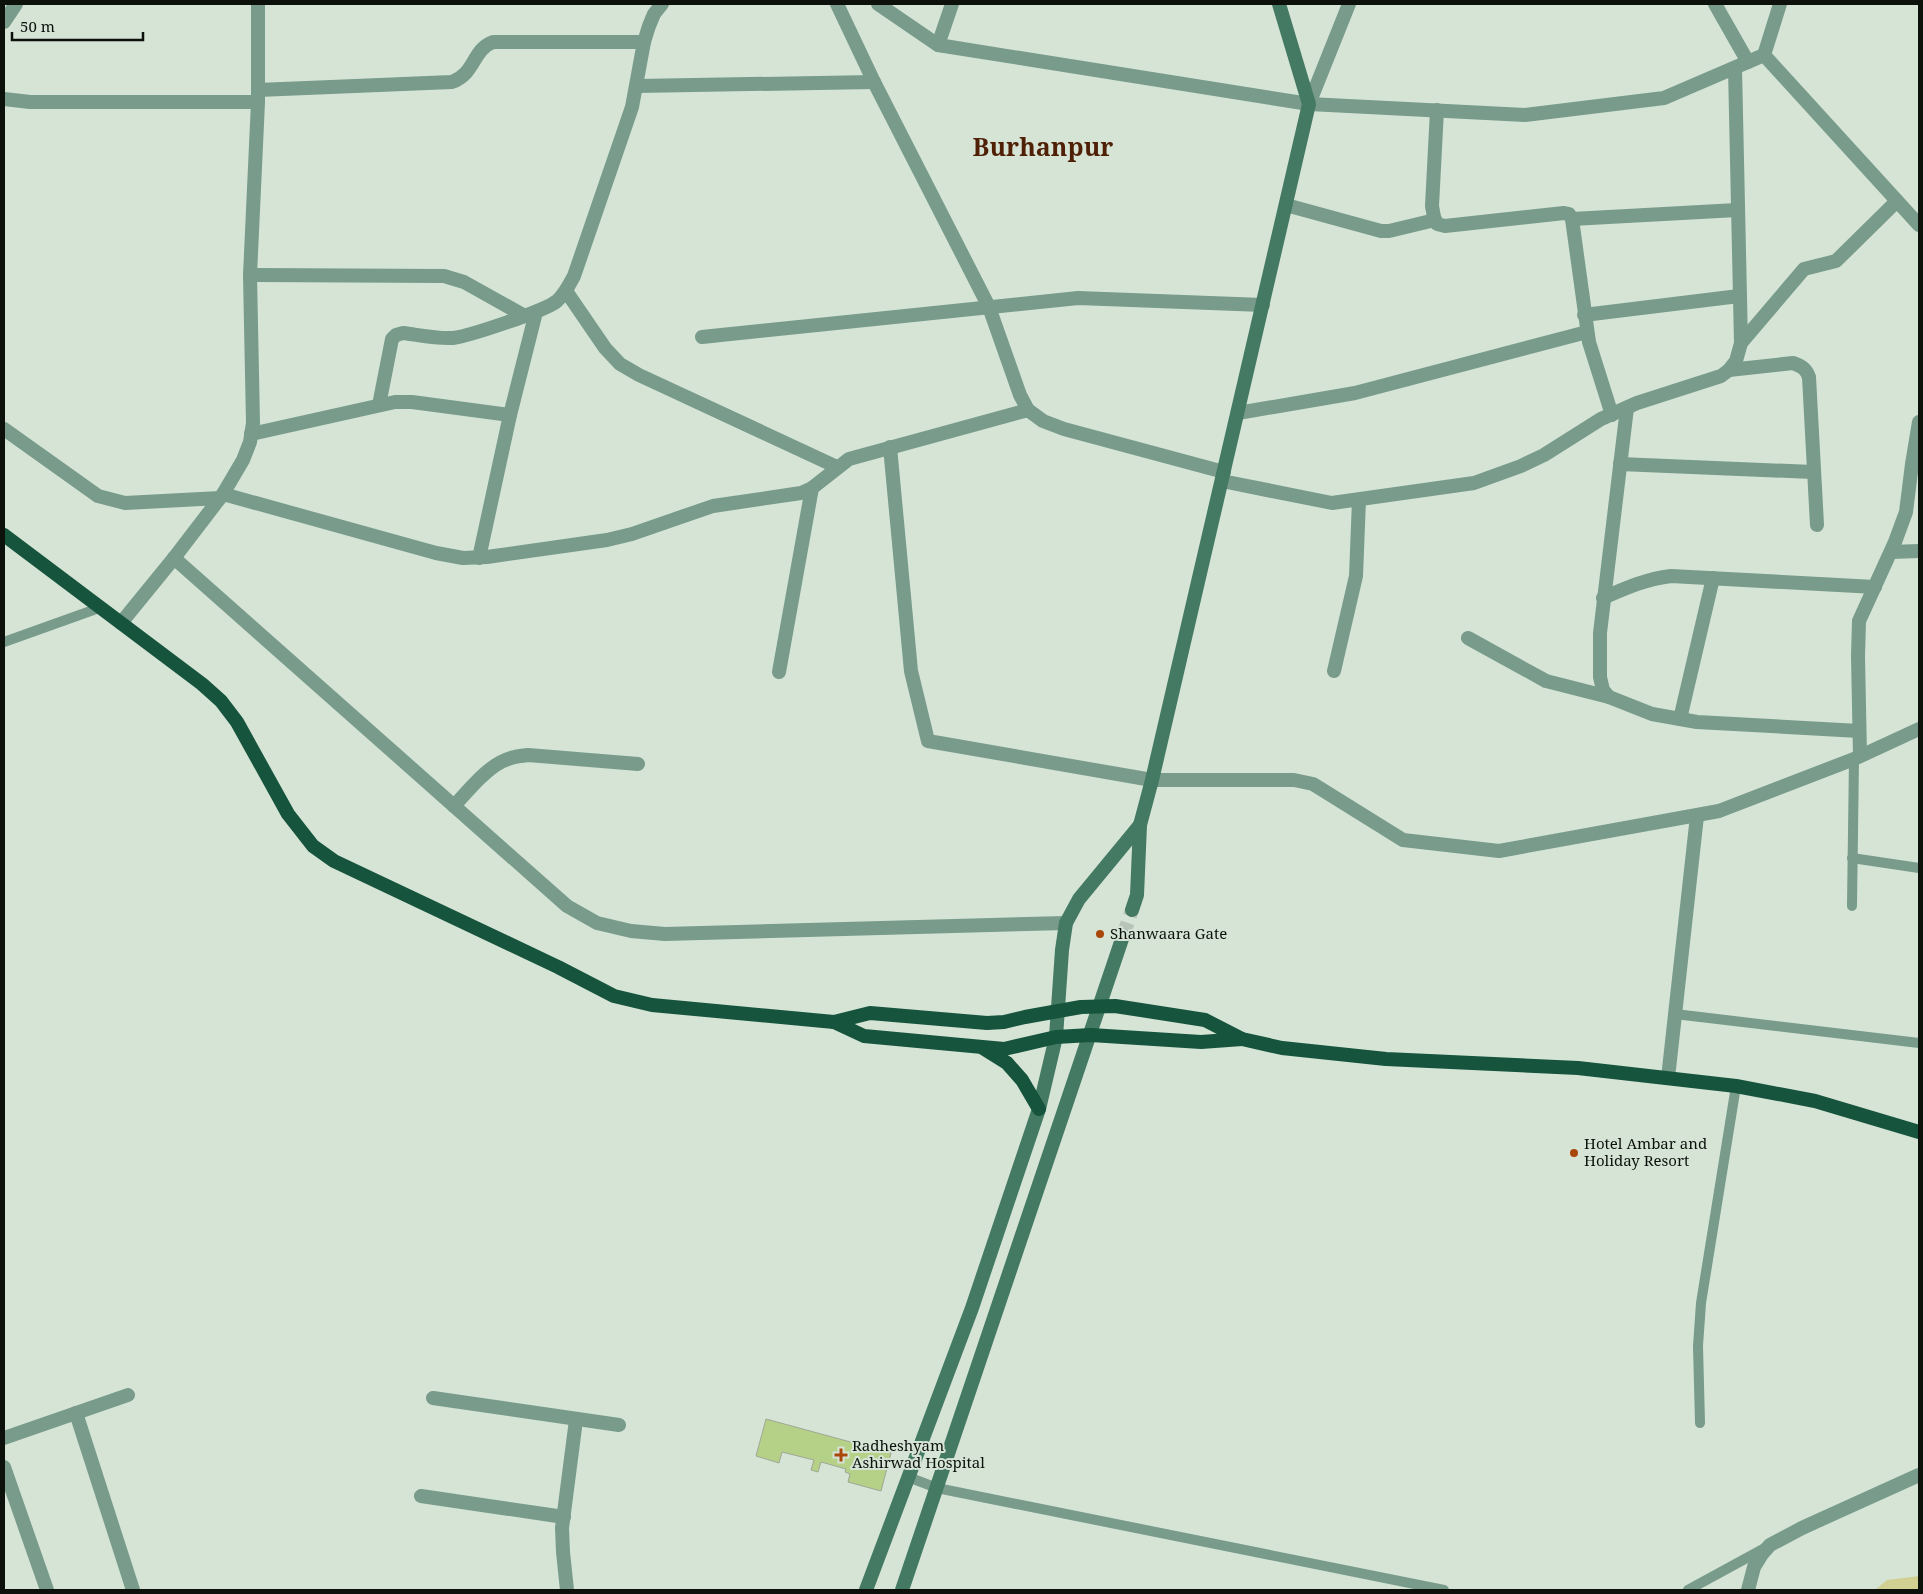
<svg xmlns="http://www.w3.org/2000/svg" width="1923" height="1594" font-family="'Noto Serif',serif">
<rect width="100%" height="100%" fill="#d5e4d5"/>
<!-- green -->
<path fill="#d2cf93" d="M 1919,1576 L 1919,1590 L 1875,1590 L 1887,1580 Z"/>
<!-- building -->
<path fill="#b5d087" stroke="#a0a796" d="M 766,1419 L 891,1453 L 881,1491 L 848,1482 L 850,1474 L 845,1472 L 846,1469 L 821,1462 L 818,1472 L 811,1470 L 814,1460 L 782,1452 L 779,1463 L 756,1456 Z"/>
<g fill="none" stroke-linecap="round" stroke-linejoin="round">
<!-- secondary-tunnel -->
<path stroke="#b7c4b7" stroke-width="14" stroke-dasharray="14 7" stroke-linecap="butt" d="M 1123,936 L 1132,910"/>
<!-- service -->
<g stroke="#789b8b" stroke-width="10">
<path d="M 4,642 L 99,608"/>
<path d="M 1852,858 L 1919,868"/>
<path d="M 1852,906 L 1854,759"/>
<path d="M 1675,1014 L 1919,1043"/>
<path d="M 1700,1423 L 1698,1346 L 1701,1303 L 1736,1086"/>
<path d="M 908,1477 L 937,1488 L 1444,1590"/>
<path d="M 1688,1590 L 1765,1548"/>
</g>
<!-- minor -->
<g stroke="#789b8b" stroke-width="14">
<path d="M 837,4 L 874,82 L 989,307 L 1020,395 L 1028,410 L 1043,421 L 1064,429 L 1224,472"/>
<path d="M 1715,4 L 1748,62"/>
<path d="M 4,22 L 16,4"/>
<path d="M 938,45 L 952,4"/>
<path d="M 1764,55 L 1919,225"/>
<path d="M 637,86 L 874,82"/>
<path d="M 258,90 L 452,82 C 476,73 472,50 493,42 L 644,42"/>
<path d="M 4,99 L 30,102 L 258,102"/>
<path d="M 1309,104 L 1349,4"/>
<path d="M 1437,110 L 1432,206 L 1434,217 L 1437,224 L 1445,226 L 1564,213 L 1569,214 L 1572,219 L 1589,342 L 1612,415"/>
<path d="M 1286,205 L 1381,231 L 1389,231 L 1435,220"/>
<path d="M 1572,219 L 1737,210"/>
<path d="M 250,275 L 444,276 L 464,282 L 525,316"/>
<path d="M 566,291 L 605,348 L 620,364 L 639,375 L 837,467"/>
<path d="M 1584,315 L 1739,296"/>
<path d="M 702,337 L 1078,298 L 1263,305"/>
<path d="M 1741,343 L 1804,269 L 1836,261 L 1897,201"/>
<path d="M 1729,370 L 1793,363 C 1802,366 1806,369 1809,377 L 1817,525"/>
<path d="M 379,405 L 392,339 L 396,335 L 403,333 C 419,335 436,339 453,338 C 469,336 545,311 557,301 C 565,294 569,285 574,276 L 632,107 L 644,42 L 649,26 L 654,14 L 662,4"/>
<path d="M 1627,408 L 1600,633 L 1600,677 L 1603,690 L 1609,697 L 1652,714 L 1697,722 L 1859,731"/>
<path d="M 1238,413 L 1355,393 L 1587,332"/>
<path d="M 4,429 L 98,496 L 125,503 L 220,498"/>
<path d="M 251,434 L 395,402 L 412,402 L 510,415"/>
<path d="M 890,447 L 911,671 L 928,741 L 1152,780 L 1294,780 L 1313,784 L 1403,840 L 1499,851 L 1719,811 L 1854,759 L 1919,729"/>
<path d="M 1620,464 L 1813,472"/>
<path d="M 1222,481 L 1332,503 L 1474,483 L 1521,466 L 1544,455 L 1601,419 L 1637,403 L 1721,376 L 1729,370 L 1736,361 L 1741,343 L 1735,68"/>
<path d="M 223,494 L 436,553 L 463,558 L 487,557 L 607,540 L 632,534 L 713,506 L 801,493 L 812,488 L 849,459 L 1028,410"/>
<path d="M 1891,552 L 1919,551"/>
<path d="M 174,558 L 567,906 L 597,923 L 631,931 L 665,934 L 1066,923"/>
<path d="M 479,558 L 510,415 L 536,312"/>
<path d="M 1603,598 C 1626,588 1646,579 1671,576 L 1875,587"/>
<path d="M 121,623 L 174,558 L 223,494 L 243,460 L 250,442 L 253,423 L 250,275 L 258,102 L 258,4"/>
<path d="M 1468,638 L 1546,681 L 1609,697"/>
<path d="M 1334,671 L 1356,576 L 1359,500"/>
<path d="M 779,672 L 812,488"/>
<path d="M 1680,719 L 1713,578"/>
<path d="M 1860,756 L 1858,656 L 1859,621 L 1895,542 L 1906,512 L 1912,464 L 1919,422"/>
<path d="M 454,806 C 467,792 485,770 501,762 C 510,757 519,756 528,755 L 638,764"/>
<path d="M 1668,1078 L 1697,816"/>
<path d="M 433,1398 L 619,1425"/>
<path d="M 76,1413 L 133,1590"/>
<path d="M 4,1438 L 128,1395"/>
<path d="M 4,1467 L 47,1590"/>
<path d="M 421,1496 L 564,1517"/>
<path d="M 567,1590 L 563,1552 L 562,1528 L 576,1420"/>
</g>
<!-- tertiary -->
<g stroke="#789b8b" stroke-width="14">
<path d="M 878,4 L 938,45 L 1309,104 L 1525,115 L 1664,98 L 1764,55 L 1780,4"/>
<path d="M 1748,1590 L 1754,1567 L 1762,1554 L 1770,1545 L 1802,1528 L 1919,1475"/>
</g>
<!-- secondary -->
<g stroke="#447a63" stroke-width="14">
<path d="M 1132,910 L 1137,895 L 1140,825 L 1152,780 L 1309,104 L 1279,4"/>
<path d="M 866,1590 L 972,1308 L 1039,1109 L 1056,1037 L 1062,950 L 1066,923 L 1079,899 L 1140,825"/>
<path d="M 902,1590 L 1123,936"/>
</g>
<!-- trunk -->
<g stroke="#16543e" stroke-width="14">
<path d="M 4,535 L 202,684 L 221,701 L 237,722 L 288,814 L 313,846 L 334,861 L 558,967 L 614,996 L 652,1005 L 834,1022 L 864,1036 L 1004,1049 L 1056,1037 L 1091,1035 L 1201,1042 L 1242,1039"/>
<path d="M 834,1022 L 870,1013 L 987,1023 L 1004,1022 L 1025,1017 L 1081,1007 L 1115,1006 L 1205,1020 L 1242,1039 L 1282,1048 L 1386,1059 L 1578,1068 L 1736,1086 L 1815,1101 L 1919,1132"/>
<path d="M 983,1048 L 1007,1063 L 1022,1080 L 1039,1109"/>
</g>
</g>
<!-- markers -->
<g fill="#a9470a" stroke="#d5e4d5" stroke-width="2">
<circle cx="1100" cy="934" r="5"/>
<circle cx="1574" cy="1153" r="5"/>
<path d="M838.5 1447.5h5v5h5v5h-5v5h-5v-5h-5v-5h5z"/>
</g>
<g text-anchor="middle" stroke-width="4" stroke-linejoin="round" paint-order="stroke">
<!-- poi labels -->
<g font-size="15" fill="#0c110c" stroke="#d5e4d5" text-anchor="start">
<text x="1110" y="939">Shanwaara Gate</text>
<text x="1584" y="1149">Hotel Ambar and<tspan x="1584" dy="17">Holiday Resort</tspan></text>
<text x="852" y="1451">Radheshyam<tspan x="852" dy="17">Ashirwad Hospital</tspan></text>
</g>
<!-- town labels -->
<g font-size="25" font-weight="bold" fill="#4f1f06" stroke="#d5e4d5">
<text x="1043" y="156">Burhanpur</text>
</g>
</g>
<!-- border -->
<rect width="1923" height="1594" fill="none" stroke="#0c110c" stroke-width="10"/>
<!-- scale -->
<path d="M12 32v8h131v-8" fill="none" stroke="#0c110c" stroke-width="2.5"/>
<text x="20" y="32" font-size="15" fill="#0c110c" stroke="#d5e4d5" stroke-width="4" paint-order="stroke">50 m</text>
</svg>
